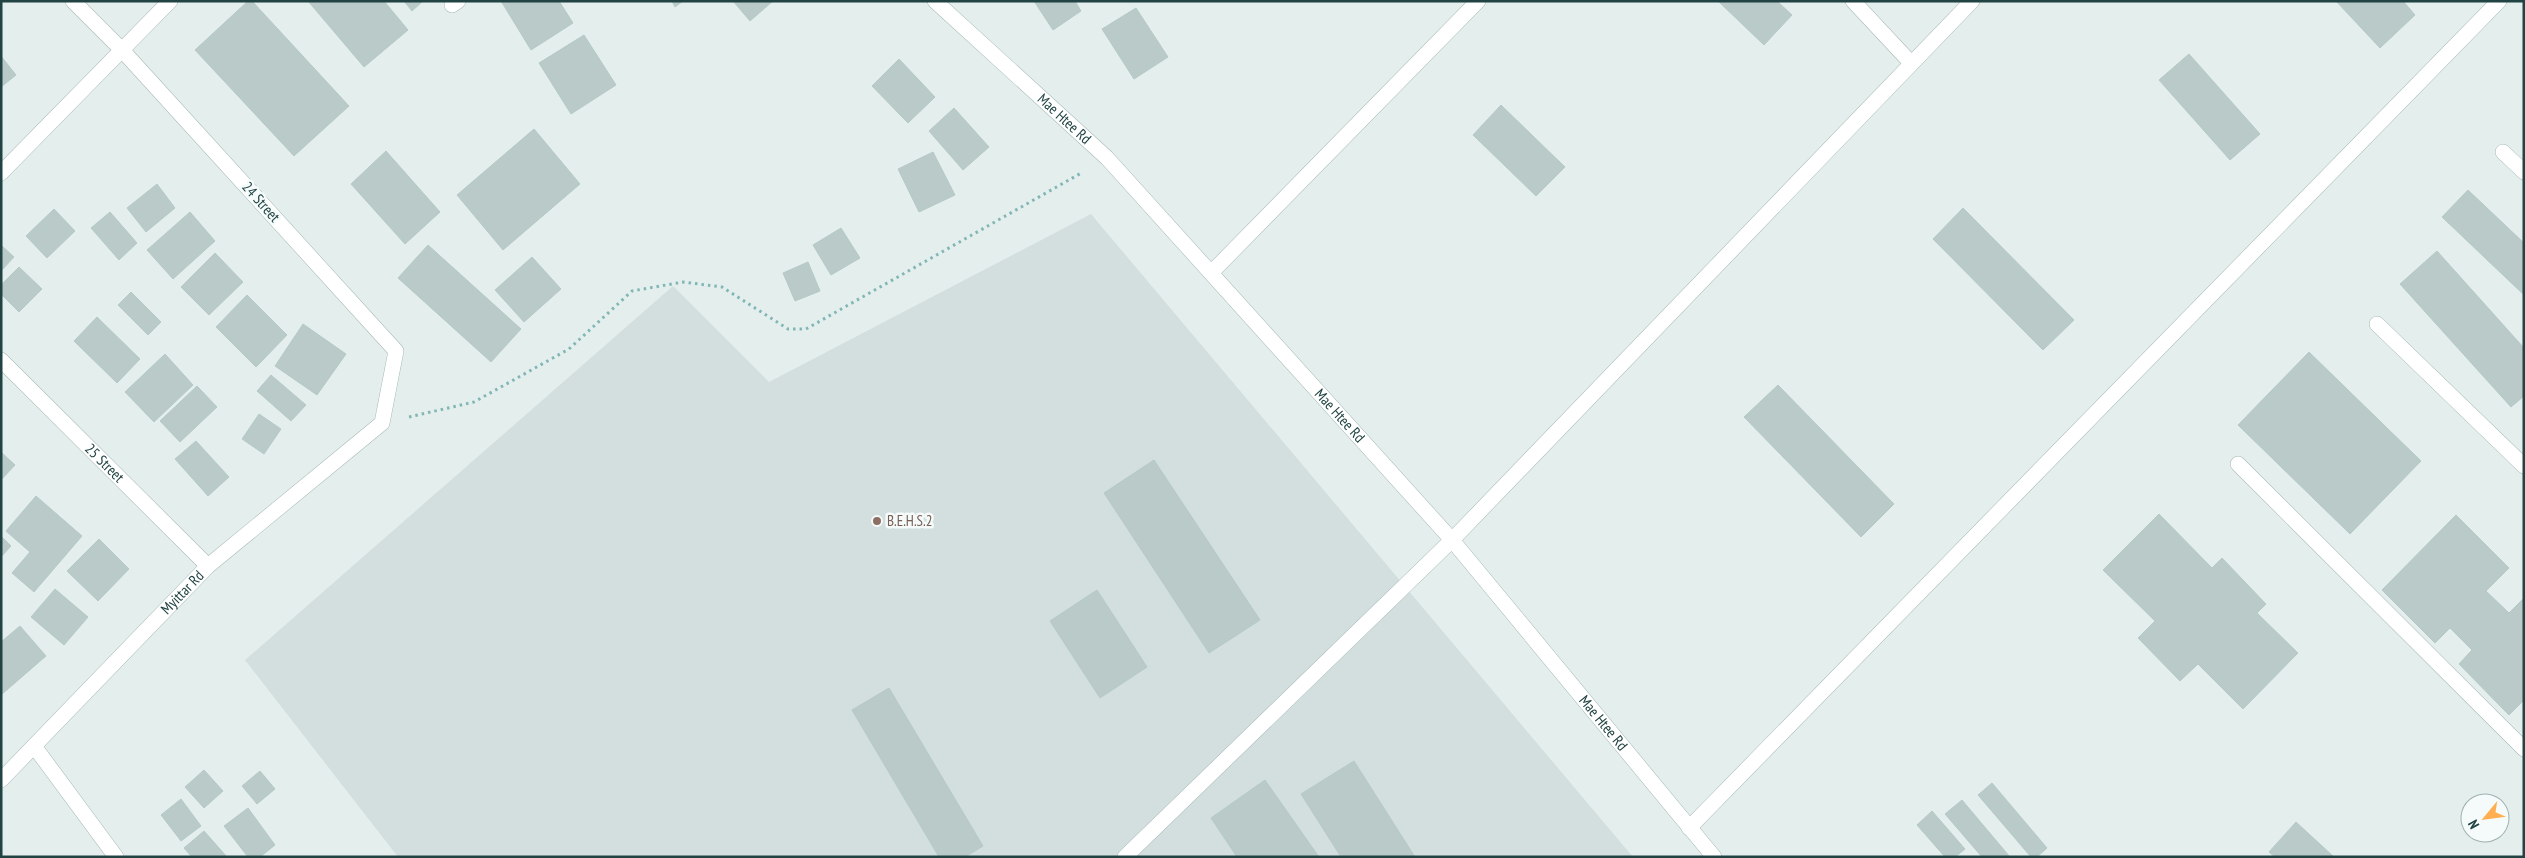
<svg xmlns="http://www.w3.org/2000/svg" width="2525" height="858" font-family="'PT Sans Narrow',sans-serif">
<rect width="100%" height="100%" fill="#e4efed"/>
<!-- built -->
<path fill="#d2dfde" d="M 1091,214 L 1633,857 L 398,857 L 245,660 L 673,286 L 769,382 Z"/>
<!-- building -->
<g fill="#b9cac8" stroke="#b5cac7">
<path d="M 248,1 L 252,1 L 349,106 L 294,156 L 195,50 Z"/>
<path d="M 308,1 L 384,1 L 408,30 L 364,67 Z"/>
<path d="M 404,1 L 423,1 L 412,11 Z"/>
<path d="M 501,1 L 559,1 L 573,23 L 531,50 Z"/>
<path d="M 672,1 L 683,1 L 675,7 Z"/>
<path d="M 733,1 L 773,1 L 750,21 Z"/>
<path d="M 1034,1 L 1075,1 L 1081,11 L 1053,30 Z"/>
<path d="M 1718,1 L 1777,1 L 1792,15 L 1764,45 Z"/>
<path d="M 2336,1 L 2403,1 L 2415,15 L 2380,48 Z"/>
<path d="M 1136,8 L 1168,57 L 1134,79 L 1102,29 Z"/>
<path d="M 584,35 L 616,85 L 571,114 L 539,63 Z"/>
<path d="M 2189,54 L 2260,134 L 2230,160 L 2159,80 Z"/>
<path d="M 1,56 L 16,75 L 1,87 Z"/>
<path d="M 899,59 L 935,97 L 908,123 L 872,86 Z"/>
<path d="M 1501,105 L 1565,167 L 1536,196 L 1473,135 Z"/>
<path d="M 954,108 L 989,147 L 963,170 L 929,131 Z"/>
<path d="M 534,129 L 580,184 L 503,250 L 457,195 Z"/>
<path d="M 386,151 L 440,212 L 405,244 L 351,184 Z"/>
<path d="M 933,152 L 955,195 L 919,212 L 898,169 Z"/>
<path d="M 157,184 L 175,208 L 146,232 L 127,208 Z"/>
<path d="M 2468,190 L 2524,243 L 2524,295 L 2442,217 Z"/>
<path d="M 1963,208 L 2074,320 L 2043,350 L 1933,239 Z"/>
<path d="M 54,209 L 75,231 L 47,258 L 26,236 Z"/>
<path d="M 110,212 L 137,243 L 119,260 L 91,228 Z"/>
<path d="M 190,212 L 215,241 L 173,279 L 147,250 Z"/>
<path d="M 841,228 L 860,258 L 831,275 L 813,245 Z"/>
<path d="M 1,245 L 14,257 L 1,271 Z"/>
<path d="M 428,245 L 521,329 L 491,362 L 398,278 Z"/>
<path d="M 2437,251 L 2524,348 L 2524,396 L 2511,407 L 2400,284 Z"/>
<path d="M 215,253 L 243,282 L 209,315 L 181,287 Z"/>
<path d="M 532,257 L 561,289 L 524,322 L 495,290 Z"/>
<path d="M 808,262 L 820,291 L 795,301 L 783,273 Z"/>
<path d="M 19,267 L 42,289 L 19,312 L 1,294 L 1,285 Z"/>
<path d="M 131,292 L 161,322 L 148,335 L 118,305 Z"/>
<path d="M 247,295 L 287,335 L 256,367 L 216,327 Z"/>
<path d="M 97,317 L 140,359 L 117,383 L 74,341 Z"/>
<path d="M 303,324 L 346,354 L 317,395 L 275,366 Z"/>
<path d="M 2309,352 L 2421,461 L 2350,534 L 2238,425 Z"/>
<path d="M 165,354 L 193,385 L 154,422 L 125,392 Z"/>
<path d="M 271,375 L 306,405 L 291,421 L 257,391 Z"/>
<path d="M 1778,385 L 1894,504 L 1861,537 L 1744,417 Z"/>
<path d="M 197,386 L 217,407 L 180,442 L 160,421 Z"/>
<path d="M 259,414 L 281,429 L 264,454 L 242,439 Z"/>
<path d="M 196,441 L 229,477 L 208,496 L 175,459 Z"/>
<path d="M 1,452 L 15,465 L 1,480 Z"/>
<path d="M 1154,460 L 1260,620 L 1209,653 L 1104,493 Z"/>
<path d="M 36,496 L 82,536 L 34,592 L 12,573 L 30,552 L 6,531 Z"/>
<path d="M 2159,514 L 2212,568 L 2222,558 L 2266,604 L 2257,613 L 2298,653 L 2243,709 L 2198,664 L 2180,681 L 2138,638 L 2155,621 L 2103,570 Z"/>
<path d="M 2456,515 L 2509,568 L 2486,591 L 2509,613 L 2524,598 L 2524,700 L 2509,715 L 2459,664 L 2472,650 L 2450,628 L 2435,643 L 2382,590 Z"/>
<path d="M 1,536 L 11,546 L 1,557 Z"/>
<path d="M 99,539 L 129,569 L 98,601 L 67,571 Z"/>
<path d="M 55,589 L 88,617 L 64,645 L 31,617 Z"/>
<path d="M 1097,590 L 1147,667 L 1100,698 L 1050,621 Z"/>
<path d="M 20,626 L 46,656 L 1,695 L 1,642 Z"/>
<path d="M 889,688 L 983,846 L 965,857 L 939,857 L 852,710 Z"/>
<path d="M 1354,761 L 1415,857 L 1341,857 L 1301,794 Z"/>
<path d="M 204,770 L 223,791 L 204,808 L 185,787 Z"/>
<path d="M 260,771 L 275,789 L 257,804 L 242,786 Z"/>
<path d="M 1265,780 L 1319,857 L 1237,857 L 1211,818 Z"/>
<path d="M 1992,783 L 2047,848 L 2037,857 L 2031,857 L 1978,795 Z"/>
<path d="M 181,799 L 201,826 L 181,841 L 161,815 Z"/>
<path d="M 1962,800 L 2010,857 L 1982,857 L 1945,814 Z"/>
<path d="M 248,808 L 275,845 L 260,857 L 248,857 L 224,826 Z"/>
<path d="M 1932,811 L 1965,849 L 1955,857 L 1945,857 L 1917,825 Z"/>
<path d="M 2296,822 L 2334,857 L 2275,857 L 2269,852 Z"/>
<path d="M 204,831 L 227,857 L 192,857 L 184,848 Z"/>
</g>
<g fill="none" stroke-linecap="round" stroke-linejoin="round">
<!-- minor casing -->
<g stroke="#a6b8b7" stroke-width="16">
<g id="minor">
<path id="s1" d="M 935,1 L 1107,158 L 1452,540 L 1714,857"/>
<path d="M 1853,1 L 1911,63"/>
<path d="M 452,5 L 458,1"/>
<path d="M 2503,152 L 2524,172"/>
<path d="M 1,173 L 170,1"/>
<path d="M 1211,273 L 1478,1"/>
<path d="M 2377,324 L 2524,466"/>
<path id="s2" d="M 1,360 L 208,566"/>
<path d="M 2238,464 L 2524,749"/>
<path d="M 34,746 L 116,857"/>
<path id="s3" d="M 1,780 L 208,566 L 382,423 L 396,351 L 122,50 L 73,1"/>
<path d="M 1689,828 L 2499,1"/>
<path d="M 1125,857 L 1452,540 L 1972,1"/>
</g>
</g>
<!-- path -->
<path stroke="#81b6b5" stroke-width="3" stroke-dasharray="2.5 4" stroke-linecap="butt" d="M 409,417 L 474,402 L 569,349 L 632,291 L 683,282 L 722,287 L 788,329 L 806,329 L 1083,172"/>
<!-- minor -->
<use href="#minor" stroke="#fff" stroke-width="15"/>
</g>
<!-- markers -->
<circle fill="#8d6e63" stroke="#f5fbfa" stroke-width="2" cx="877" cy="521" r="5"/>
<g text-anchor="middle" stroke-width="5" stroke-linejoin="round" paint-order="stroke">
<!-- street labels -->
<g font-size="15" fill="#214343" stroke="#f5fbfa">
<text dy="5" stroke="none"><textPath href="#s1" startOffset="175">Mae Htee Rd</textPath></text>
<text transform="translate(261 202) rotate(48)" y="5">24 Street</text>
<text dy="5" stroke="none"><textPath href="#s1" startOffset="580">Mae Htee Rd</textPath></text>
<text dy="5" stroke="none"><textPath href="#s2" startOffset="146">25 Street</textPath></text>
<text dy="5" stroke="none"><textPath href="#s3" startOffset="261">Myittar Rd</textPath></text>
<text dy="5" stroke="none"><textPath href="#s1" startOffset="985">Mae Htee Rd</textPath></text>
</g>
<!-- education labels -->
<g font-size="15" fill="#785e54" stroke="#f5fbfa" text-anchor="start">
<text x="887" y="526">B.E.H.S.2</text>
</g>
</g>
<!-- border -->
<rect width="2525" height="858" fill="none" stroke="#214343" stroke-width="5"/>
<!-- north arrow -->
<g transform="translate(2485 818) rotate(241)"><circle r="24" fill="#f5fbfa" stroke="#a0b1b1"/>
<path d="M0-4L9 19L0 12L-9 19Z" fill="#ffae52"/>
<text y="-8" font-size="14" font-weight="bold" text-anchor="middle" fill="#214343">N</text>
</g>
</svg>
